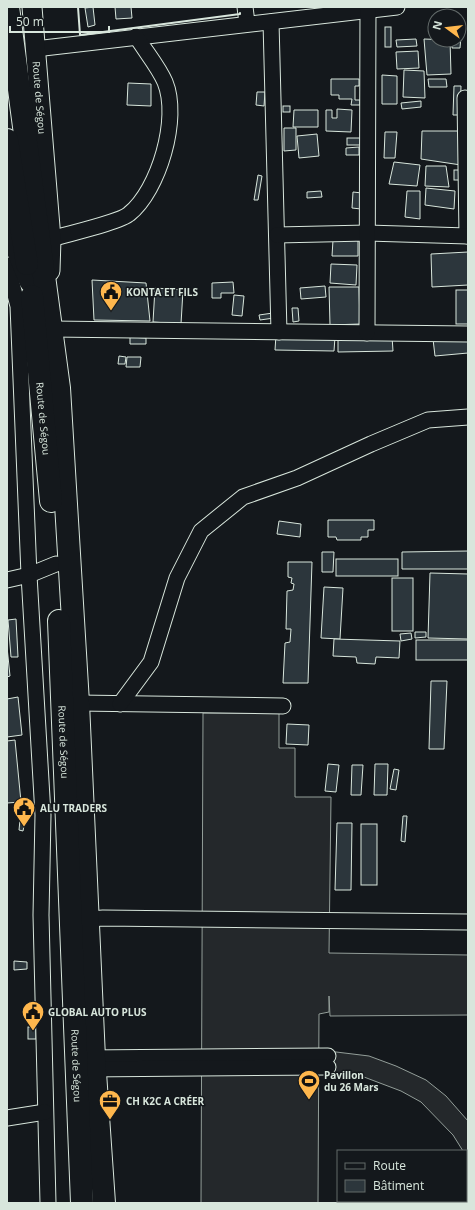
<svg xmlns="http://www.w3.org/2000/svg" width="475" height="1210" font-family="'Open Sans',sans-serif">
<rect width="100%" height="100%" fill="#14181c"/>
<!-- parking -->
<g fill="#24282b" stroke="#939e99">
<path d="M 203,713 L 279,713 L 279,748 L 295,748 L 295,797 L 331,797 L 329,953 L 468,955 L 468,1015 L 330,1016 L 329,996 L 329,1012 L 319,1014 L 318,1203 L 201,1203 Z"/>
<path d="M 328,1051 L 369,1056 L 396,1066 L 426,1080 L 446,1096 L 468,1121 L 468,1159 L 466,1151 L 463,1151 L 453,1135 L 421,1102 L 401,1091 L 364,1077 L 328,1072 Z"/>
</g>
<!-- building -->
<g fill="#2c363c" stroke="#d8e6dc">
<path d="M 93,7 L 95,25 L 88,27 L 85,8 Z"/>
<path d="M 115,7 L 131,7 L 132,18 L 116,19 Z"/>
<path d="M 459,25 L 462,25 L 460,48 L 452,48 L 453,40 L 459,40 Z"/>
<rect x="385" y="27" width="6" height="20"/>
<path d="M 416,39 L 417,46 L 397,47 L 396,40 Z"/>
<path d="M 424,39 L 450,40 L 451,74 L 427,75 Z"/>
<path d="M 418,51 L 419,68 L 397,69 L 396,52 Z"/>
<path d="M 404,70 L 424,71 L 425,98 L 403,97 Z"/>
<path d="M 382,75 L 397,76 L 397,104 L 382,104 Z"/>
<path d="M 331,79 L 359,79 L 359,86 L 355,86 L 355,100 L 360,100 L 360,105 L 351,105 L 352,99 L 339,99 L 339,95 L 331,95 Z"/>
<path d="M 428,79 L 446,79 L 447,87 L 429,87 Z"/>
<path d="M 128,83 L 151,84 L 151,106 L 127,105 Z"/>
<path d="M 454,86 L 461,86 L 460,115 L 453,115 Z"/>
<path d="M 257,92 L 265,92 L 264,106 L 256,105 Z"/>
<path d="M 421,101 L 421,107 L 402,109 L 401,103 Z"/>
<rect x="283" y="106" width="7" height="6"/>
<path d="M 337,109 L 352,110 L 351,132 L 326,131 L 326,110 L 332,110 L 332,118 L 337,118 Z"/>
<path d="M 294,110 L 318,110 L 318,127 L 293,127 Z"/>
<path d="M 284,128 L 296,128 L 296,150 L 284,151 Z"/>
<path d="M 422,131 L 461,131 L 461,165 L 421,159 Z"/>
<path d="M 385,132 L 397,132 L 395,158 L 384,158 Z"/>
<path d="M 317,134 L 319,156 L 299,158 L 297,136 Z"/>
<rect x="347" y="138" width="13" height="7"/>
<path d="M 359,147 L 359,155 L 346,155 L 346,148 Z"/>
<path d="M 394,162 L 420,165 L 417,186 L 389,184 Z"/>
<path d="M 426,166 L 446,166 L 449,187 L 425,186 Z"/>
<rect x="454" y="170" width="5" height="10"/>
<path d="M 258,175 L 262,176 L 258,200 L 254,200 Z"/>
<path d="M 426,188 L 455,191 L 454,209 L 425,205 Z"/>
<path d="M 321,191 L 322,197 L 307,198 L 307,192 Z"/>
<path d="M 407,191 L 420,191 L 420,219 L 405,217 Z"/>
<path d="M 353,192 L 362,193 L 361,209 L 352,208 Z"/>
<path d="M 333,240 L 358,240 L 358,256 L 332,256 Z"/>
<path d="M 468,252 L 468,285 L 432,287 L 431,254 Z"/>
<path d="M 331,264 L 357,265 L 356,285 L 330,283 Z"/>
<path d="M 92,280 L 146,283 L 150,321 L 94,320 Z"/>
<path d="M 233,282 L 234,293 L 221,293 L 221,298 L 212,298 L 212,283 Z"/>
<path d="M 325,286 L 326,297 L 301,299 L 300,288 Z"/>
<path d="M 329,287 L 359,287 L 360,324 L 330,325 Z"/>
<path d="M 155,288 L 183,290 L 181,324 L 153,322 Z"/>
<rect x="456" y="290" width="12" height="34"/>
<path d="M 234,295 L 244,296 L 242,316 L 232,315 Z"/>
<path d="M 292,308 L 298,308 L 299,321 L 293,322 Z"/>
<path d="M 273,313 L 274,318 L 260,320 L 259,315 Z"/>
<path d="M 276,335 L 335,337 L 334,351 L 275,350 Z"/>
<path d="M 468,335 L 468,353 L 435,356 L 433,339 Z"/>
<path d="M 392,336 L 393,351 L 338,352 L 338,337 Z"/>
<path d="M 130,337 L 146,338 L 146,344 L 130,344 Z"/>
<path d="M 119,356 L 126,357 L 125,364 L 118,364 Z"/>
<path d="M 127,357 L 141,357 L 140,367 L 126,367 Z"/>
<path d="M 328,520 L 374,520 L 374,530 L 368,530 L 368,537 L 361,537 L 361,540 L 337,540 L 336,537 L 328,537 Z"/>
<path d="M 279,521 L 301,524 L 300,537 L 277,534 Z"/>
<path d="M 468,551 L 468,569 L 402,569 L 402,552 Z"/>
<path d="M 322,552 L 334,552 L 333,572 L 322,572 Z"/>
<rect x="336" y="559" width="62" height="17"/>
<path d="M 288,562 L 312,562 L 308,683 L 283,683 L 285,643 L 290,642 L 291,629 L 286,629 L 287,591 L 293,590 L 294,584 L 291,583 L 292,578 L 288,577 Z"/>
<path d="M 430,573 L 468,574 L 468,639 L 428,638 Z"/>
<rect x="392" y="578" width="21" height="53"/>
<path d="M 324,587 L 343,588 L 340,639 L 321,638 Z"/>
<path d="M 16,619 L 18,657 L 11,657 L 8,620 Z"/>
<path d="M 415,632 L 426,632 L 426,637 L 415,638 Z"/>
<path d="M 411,633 L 412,639 L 401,641 L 400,634 Z"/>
<path d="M 334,639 L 400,641 L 399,658 L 376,657 L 375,664 L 357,663 L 356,657 L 333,656 Z"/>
<rect x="416" y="640" width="52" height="20"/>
<path d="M 7,647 L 10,676 L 7,677 Z"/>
<path d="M 431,681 L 447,681 L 444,749 L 429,749 Z"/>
<path d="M 18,697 L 22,735 L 7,737 L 7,699 Z"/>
<path d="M 287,724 L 309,725 L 308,745 L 286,744 Z"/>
<path d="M 15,740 L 21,802 L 7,803 L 7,741 Z"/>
<path d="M 328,764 L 339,765 L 336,792 L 325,791 Z"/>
<path d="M 375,764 L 388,764 L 387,795 L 374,795 Z"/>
<path d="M 352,765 L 363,765 L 361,795 L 351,795 Z"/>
<path d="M 394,769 L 399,770 L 396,790 L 390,789 Z"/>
<path d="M 403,816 L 407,816 L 405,842 L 401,841 Z"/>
<path d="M 20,820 L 25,821 L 23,831 L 19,830 Z"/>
<path d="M 337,823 L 352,823 L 351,890 L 335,890 Z"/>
<rect x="361" y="824" width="16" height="61"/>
<path d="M 14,961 L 27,962 L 27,969 L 14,970 Z"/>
<rect x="28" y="1027" width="8" height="12"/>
</g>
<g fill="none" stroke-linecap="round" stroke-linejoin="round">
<!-- minor casing -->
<g stroke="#d8e6dc" stroke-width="17">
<g id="minor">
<path d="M 245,7 L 247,23"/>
<path d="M 271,22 L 279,332"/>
<path d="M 35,49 L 397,7"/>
<path d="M 465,98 L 467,236"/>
<path d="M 277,235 L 367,233 L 468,236"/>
<path d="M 51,239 C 67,234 120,222 129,214 C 159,190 180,118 165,82 C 158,66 145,51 136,36"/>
<path d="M 7,265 L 18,306 L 29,575 L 43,815 L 41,915 L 48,1203"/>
<path d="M 52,329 L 468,334"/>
<path d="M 367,333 L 368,7"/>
<path d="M 7,580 L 29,575 L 56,564"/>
<path d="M 78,703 L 283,706"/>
<path d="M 120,704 L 151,662 L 177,578 L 201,531 L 243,497 L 297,478 L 371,444 L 428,420 L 468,417"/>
<path d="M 79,920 L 103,918 L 468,922"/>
<path d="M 85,1058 L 328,1056"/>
<path d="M 85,1069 L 328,1067"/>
<path d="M 7,1118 L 45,1112"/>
</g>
</g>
<!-- major casing -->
<g stroke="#d8e6dc" stroke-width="21">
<g id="major">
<path id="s1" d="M 32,7 L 51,239 L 50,271"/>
<path d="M 7,217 L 13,243 L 29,282"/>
</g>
</g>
<!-- highway casing -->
<g stroke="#d8e6dc" stroke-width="24">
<g id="highway">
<path d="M 8,7 L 59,388 L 78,703 L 94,1058 L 104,1203"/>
<path d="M 7,140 L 27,264"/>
<path id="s2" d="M 32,296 L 51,501"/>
<path id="s3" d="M 59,621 L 82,1203"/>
</g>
</g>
<!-- minor -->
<use href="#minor" stroke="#14181c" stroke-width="15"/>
<!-- major -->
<use href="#major" stroke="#14181c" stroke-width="19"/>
<!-- highway -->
<use href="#highway" stroke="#14181c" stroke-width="22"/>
<!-- wall -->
<path stroke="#d8e6dc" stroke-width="2" d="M 78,7 L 80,35 L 240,14 L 240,13"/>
</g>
<!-- icons -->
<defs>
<g id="civic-pin" transform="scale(1.15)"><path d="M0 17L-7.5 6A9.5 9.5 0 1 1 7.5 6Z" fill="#ffb74d" stroke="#14181c"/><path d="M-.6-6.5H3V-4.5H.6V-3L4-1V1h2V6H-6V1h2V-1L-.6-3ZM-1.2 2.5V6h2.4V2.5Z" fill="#111"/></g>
<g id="stadium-pin" transform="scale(1.15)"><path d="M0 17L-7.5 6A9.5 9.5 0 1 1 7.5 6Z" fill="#ffb74d" stroke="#14181c"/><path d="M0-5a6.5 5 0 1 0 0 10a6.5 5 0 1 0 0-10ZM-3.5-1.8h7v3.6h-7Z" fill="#111"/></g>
<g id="office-pin" transform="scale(1.15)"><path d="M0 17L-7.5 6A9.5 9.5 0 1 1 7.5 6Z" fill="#ffb74d" stroke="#14181c"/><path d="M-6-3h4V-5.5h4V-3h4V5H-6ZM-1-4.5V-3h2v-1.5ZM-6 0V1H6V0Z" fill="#111"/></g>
</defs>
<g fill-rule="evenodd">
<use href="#civic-pin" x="111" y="292"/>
<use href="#civic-pin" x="24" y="808"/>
<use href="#civic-pin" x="33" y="1012"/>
<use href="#stadium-pin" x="309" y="1081"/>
<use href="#office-pin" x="110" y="1101"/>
</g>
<g text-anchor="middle" stroke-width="3" stroke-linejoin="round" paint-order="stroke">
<!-- street labels -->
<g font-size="10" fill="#d8e6dc" stroke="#14181c">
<text dy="4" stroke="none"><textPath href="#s1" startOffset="91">Route de Ségou</textPath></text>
<text dy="4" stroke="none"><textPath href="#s2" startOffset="123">Route de Ségou</textPath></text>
<text dy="4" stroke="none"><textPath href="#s3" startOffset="121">Route de Ségou</textPath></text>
<text dy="4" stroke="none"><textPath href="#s3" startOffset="445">Route de Ségou</textPath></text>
</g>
<!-- poi labels -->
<g font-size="10" font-weight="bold" fill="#d8e6dc" stroke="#14181c" text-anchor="start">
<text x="126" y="296">KONTA ET FILS</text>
<text x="40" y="812">ALU TRADERS</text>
<text x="48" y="1016">GLOBAL AUTO PLUS</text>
<text x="324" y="1079">Pavillon<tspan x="324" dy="12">du 26 Mars</tspan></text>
<text x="126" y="1105">CH K2C A CRÉER</text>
</g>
</g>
<!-- border -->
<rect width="475" height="1210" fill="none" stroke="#d8e6dc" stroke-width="16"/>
<!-- legend -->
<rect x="337" y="1150" width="130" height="52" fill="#14181c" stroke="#626a69"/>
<rect x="345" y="1163" width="20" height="6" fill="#14181c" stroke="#626a69"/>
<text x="373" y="1170" font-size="12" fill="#d8e6dc">Route</text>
<rect x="345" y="1180" width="20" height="12" fill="#2c363c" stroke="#626a69"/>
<text x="373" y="1190" font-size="12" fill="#d8e6dc">Bâtiment</text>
<!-- north arrow -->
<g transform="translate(447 28) rotate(285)"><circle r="19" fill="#14181c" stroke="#626a69"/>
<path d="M0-3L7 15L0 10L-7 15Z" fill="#ffb74d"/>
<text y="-6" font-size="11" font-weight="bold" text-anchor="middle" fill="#d8e6dc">N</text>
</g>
<!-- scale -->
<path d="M10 26v6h99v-6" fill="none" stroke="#d8e6dc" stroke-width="2"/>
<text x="16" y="26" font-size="12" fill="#d8e6dc" stroke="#14181c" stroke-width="3" paint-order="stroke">50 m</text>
</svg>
